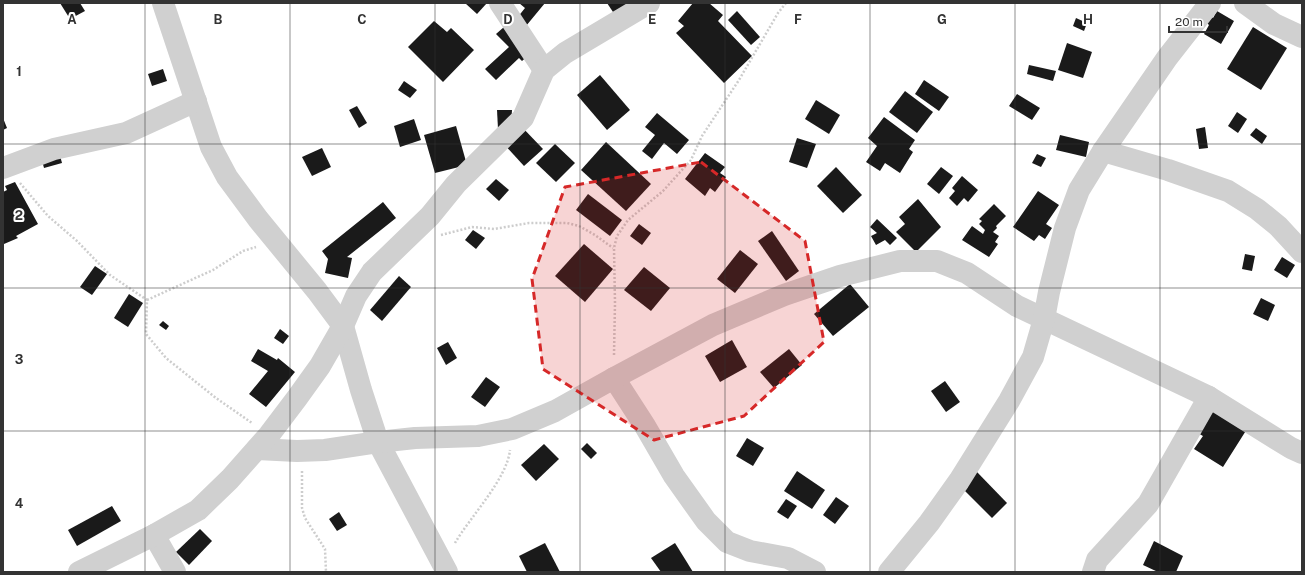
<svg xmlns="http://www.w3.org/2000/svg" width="1305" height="575" font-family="'Public Sans',sans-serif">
<rect width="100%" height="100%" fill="#fff"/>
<!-- building -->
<g fill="#1a1a1a">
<path d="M 60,3 L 80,3 L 85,11 L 70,19 Z"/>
<path d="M 465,3 L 487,3 L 477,14 Z"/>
<path d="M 519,3 L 545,3 L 526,26 L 517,18 L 525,8 Z"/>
<path d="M 607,3 L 635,3 L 615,15 Z"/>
<path d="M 693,3 L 709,3 L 723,15 L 718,21 L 752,56 L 724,83 L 676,33 L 684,26 L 678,21 Z"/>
<path d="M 737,11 L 760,37 L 751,45 L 728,20 Z"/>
<path d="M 1217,11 L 1234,21 L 1221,44 L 1204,34 L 1209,25 L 1204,20 L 1208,14 L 1213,18 Z"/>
<path d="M 1076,18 L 1087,23 L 1084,31 L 1073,26 Z"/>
<path d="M 434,21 L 447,32 L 451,28 L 474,50 L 443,82 L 408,47 Z"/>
<path d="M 504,27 L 530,54 L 522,61 L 519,58 L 496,80 L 485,69 L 509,47 L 496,34 Z"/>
<path d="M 1253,27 L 1287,48 L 1261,90 L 1227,69 Z"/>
<path d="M 1067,43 L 1092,52 L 1083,78 L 1058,70 Z"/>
<path d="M 1029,65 L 1056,71 L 1053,81 L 1027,74 Z"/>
<path d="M 163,69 L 167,81 L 152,86 L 148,74 Z"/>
<path d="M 600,75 L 630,110 L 607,130 L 577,95 Z"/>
<path d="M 924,80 L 949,97 L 939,111 L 915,94 Z"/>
<path d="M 404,81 L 417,90 L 410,98 L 398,90 Z"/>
<path d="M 905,91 L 933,112 L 917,133 L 889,112 Z"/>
<path d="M 1017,94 L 1040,108 L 1032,120 L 1009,106 Z"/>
<path d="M 816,100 L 840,115 L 829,134 L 805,119 Z"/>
<path d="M 357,106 L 367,123 L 359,128 L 349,110 Z"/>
<path d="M 497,110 L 512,110 L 511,129 L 498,129 Z"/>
<path d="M 1237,112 L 1247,119 L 1238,133 L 1228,126 Z"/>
<path d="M 657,113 L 689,140 L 677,154 L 664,143 L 652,159 L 642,151 L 655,135 L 645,127 Z"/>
<path d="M 884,117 L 915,140 L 909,149 L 913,152 L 900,173 L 885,163 L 880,171 L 866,162 L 877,146 L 868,138 Z"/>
<path d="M 3,118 L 7,128 L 3,130 Z"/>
<path d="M 414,119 L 421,140 L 400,147 L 394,126 Z"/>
<path d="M 520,125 L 543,149 L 524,166 L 502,142 Z"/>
<path d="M 456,126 L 467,165 L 435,173 L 424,135 Z"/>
<path d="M 1205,127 L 1208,148 L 1199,149 L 1196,129 Z"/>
<path d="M 1256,128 L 1267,136 L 1262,144 L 1250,135 Z"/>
<path d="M 1060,135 L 1089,142 L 1086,157 L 1056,150 Z"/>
<path d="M 797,138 L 816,144 L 807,168 L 789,162 Z"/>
<path d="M 606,142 L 651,184 L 626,211 L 581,170 Z"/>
<path d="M 555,144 L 575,163 L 556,182 L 536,163 Z"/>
<path d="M 322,148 L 331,167 L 312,176 L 302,157 Z"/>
<path d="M 59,152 L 62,163 L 44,168 L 41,157 Z"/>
<path d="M 705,153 L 725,167 L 720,173 L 726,177 L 715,192 L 710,188 L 705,196 L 685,179 Z"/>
<path d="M 1037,154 L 1046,158 L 1041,167 L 1032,163 Z"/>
<path d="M 836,167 L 862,195 L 843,213 L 817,186 Z"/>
<path d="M 941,167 L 953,176 L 939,194 L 927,184 Z"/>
<path d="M 962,176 L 978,190 L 968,202 L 964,198 L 957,206 L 949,198 L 955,191 L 952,188 Z"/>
<path d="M 496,179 L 509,190 L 499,201 L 486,189 Z"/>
<path d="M 15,182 L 38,224 L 16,236 L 18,238 L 4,244 L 3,241 L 3,192 L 7,190 L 5,186 Z"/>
<path d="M 1038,191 L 1059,205 L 1046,224 L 1052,228 L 1045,239 L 1039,235 L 1034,241 L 1013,227 Z"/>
<path d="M 588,194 L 622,220 L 610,236 L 576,210 Z"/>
<path d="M 918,199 L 941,227 L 916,252 L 896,232 L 905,224 L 899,217 Z"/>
<path d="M 383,202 L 396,218 L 347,257 L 352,258 L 348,278 L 325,273 L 328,259 L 322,251 Z"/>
<path d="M 994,204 L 1006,216 L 996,226 L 997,228 L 993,232 L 999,236 L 995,242 L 998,244 L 989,257 L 962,240 L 972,226 L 983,234 L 985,230 L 979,224 L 982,221 L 979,219 Z"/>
<path d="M 877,219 L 897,238 L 890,245 L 885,240 L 876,245 L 871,236 L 877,233 L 870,227 Z"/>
<path d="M 639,224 L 651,233 L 642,245 L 630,236 Z"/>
<path d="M 473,230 L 485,238 L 476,249 L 465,240 Z"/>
<path d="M 772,231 L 799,271 L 786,281 L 758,241 Z"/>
<path d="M 584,244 L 613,269 L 585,302 L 555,276 Z"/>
<path d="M 740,250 L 758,264 L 735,293 L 717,279 Z"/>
<path d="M 1245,254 L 1255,256 L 1252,271 L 1242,269 Z"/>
<path d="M 1282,257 L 1295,265 L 1287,278 L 1274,270 Z"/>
<path d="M 95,266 L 107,274 L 92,295 L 80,287 Z"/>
<path d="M 644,267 L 670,288 L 651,311 L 624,290 Z"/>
<path d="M 399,276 L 411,287 L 382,321 L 370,310 Z"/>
<path d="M 850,284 L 869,307 L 833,336 L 814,314 Z"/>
<path d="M 129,294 L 143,303 L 128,327 L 114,318 Z"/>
<path d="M 1261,298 L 1275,305 L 1268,321 L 1253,314 Z"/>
<path d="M 163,321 L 169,326 L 166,330 L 159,325 Z"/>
<path d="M 280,329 L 289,336 L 283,344 L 274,338 Z"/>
<path d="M 732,340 L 747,367 L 720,382 L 705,356 Z"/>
<path d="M 448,342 L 457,358 L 446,365 L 437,348 Z"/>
<path d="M 258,349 L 277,360 L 278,358 L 295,372 L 266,407 L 249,394 L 268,371 L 251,361 Z"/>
<path d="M 789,349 L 802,365 L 774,388 L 760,372 Z"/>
<path d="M 486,377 L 500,387 L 485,407 L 471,397 Z"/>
<path d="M 945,381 L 960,402 L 946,412 L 931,391 Z"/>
<path d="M 1211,405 L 1247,429 L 1223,467 L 1194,449 L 1203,436 L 1194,431 Z"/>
<path d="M 747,438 L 764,448 L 753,466 L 736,456 Z"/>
<path d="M 587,443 L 597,453 L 591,459 L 581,449 Z"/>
<path d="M 544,444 L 559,459 L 536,481 L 521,465 Z"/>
<path d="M 797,471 L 825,490 L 812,509 L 784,491 Z"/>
<path d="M 976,471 L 1007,503 L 992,518 L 960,486 Z"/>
<path d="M 836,497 L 849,506 L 835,524 L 823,515 Z"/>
<path d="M 786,499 L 797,506 L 788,519 L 777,512 Z"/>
<path d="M 112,506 L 121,521 L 77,546 L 68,530 Z"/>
<path d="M 339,512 L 347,525 L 337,531 L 329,519 Z"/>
<path d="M 200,529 L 212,541 L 189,565 L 176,552 Z"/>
<path d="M 1154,541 L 1183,556 L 1176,572 L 1158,572 L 1143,565 Z"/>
<path d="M 545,543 L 560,572 L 527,572 L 519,556 Z"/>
<path d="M 675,543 L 693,572 L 661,572 L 651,558 Z"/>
</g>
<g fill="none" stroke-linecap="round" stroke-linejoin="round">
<!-- path -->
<g stroke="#cdcdcd" stroke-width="2.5" stroke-dasharray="2 2" stroke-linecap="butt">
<path d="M 20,183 L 48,216 L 77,241 L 110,275 L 147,300 L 146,334 L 166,358 L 216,398 L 252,423"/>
<path d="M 441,235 L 472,227 L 494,229 L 529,223 L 567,223 L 579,226 L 595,235 L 613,248"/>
<path d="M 147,300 L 213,270 L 243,251 L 256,247"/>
<path d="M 614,355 L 615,303 L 614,248 L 617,236 L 628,220 L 663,191 L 691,160 L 702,136 L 739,80 L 778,13 L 786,3"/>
<path d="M 302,471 L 302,508 L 305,518 L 325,549 L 326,572"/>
<path d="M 455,543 C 470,517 507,479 510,450"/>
</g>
<!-- minor -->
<g stroke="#d0d0d0" stroke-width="22">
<path d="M 163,3 L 211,147 L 227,177 L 258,219 L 317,291 L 343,326 L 361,390 L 378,442 L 447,572"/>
<path d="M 500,3 L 544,70"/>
<path d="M 1245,3 L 1274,24 L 1302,37"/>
<path d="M 1103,151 L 1168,170 L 1228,191 L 1257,209 L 1278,226 L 1302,252"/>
<path d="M 3,168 L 54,149 L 126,133 L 196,101"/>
<path d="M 614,378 L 645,426 L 674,476 L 706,521 L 727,542 L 750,551 L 788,558 L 815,572"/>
<path d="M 257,449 L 297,451 L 325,450 L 378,442 L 415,438 L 478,436 L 512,429 L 555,411 L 614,378 L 713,325 L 784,295 L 840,276 L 900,261 L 937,261 L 967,273 L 1017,306 L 1209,397 L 1291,448 L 1302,453"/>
<path d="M 154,535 L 175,572"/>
<path d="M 79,572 L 154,535 L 198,510 L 230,479 L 269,435 L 297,398 L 320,366 L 343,326 L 356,296 L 372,272 L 430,216 L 456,184 L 523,118 L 544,70 L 565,53 L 649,3"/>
<path d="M 889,572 L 929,523 L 959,481 L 1009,401 L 1033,357 L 1044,319 L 1049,292 L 1065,228 L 1079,190 L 1103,151 L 1167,58 L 1210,3"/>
<path d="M 1093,572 L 1097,560 L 1148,504 L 1209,397"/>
</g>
</g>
<!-- marked area -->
<path fill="#d62828" fill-opacity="0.2" stroke="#d62828" stroke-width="3" stroke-dasharray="8 5" stroke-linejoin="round" d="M 701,162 L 805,241 L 824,342 L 744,416 L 654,440 L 543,369 L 532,279 L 565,187 Z"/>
<!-- grid -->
<path fill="none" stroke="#333" stroke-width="1" stroke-opacity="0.55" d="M 145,3 L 145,572M 290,3 L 290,572M 435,3 L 435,572M 580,3 L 580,572M 725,3 L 725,572M 870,3 L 870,572M 1015,3 L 1015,572M 1160,3 L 1160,572M 3,144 L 1302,144M 3,288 L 1302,288M 3,431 L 1302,431"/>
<g font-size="13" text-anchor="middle" font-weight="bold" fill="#333" stroke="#fff" stroke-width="4" stroke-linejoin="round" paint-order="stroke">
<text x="72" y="24">A</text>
<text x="218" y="24">B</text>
<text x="362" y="24">C</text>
<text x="508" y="24">D</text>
<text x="652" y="24">E</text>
<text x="798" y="24">F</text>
<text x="942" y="24">G</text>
<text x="1088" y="24">H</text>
<text x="19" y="76">1</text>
<text x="19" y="220">2</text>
<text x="19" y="364">3</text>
<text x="19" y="508">4</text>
</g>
<!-- border -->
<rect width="1305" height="575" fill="none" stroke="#333333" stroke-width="8"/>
<!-- scale -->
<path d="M1169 26v6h58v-6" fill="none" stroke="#333333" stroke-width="2"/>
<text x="1175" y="26" font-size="12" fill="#333333" stroke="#ffffff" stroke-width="3" paint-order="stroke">20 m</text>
</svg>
